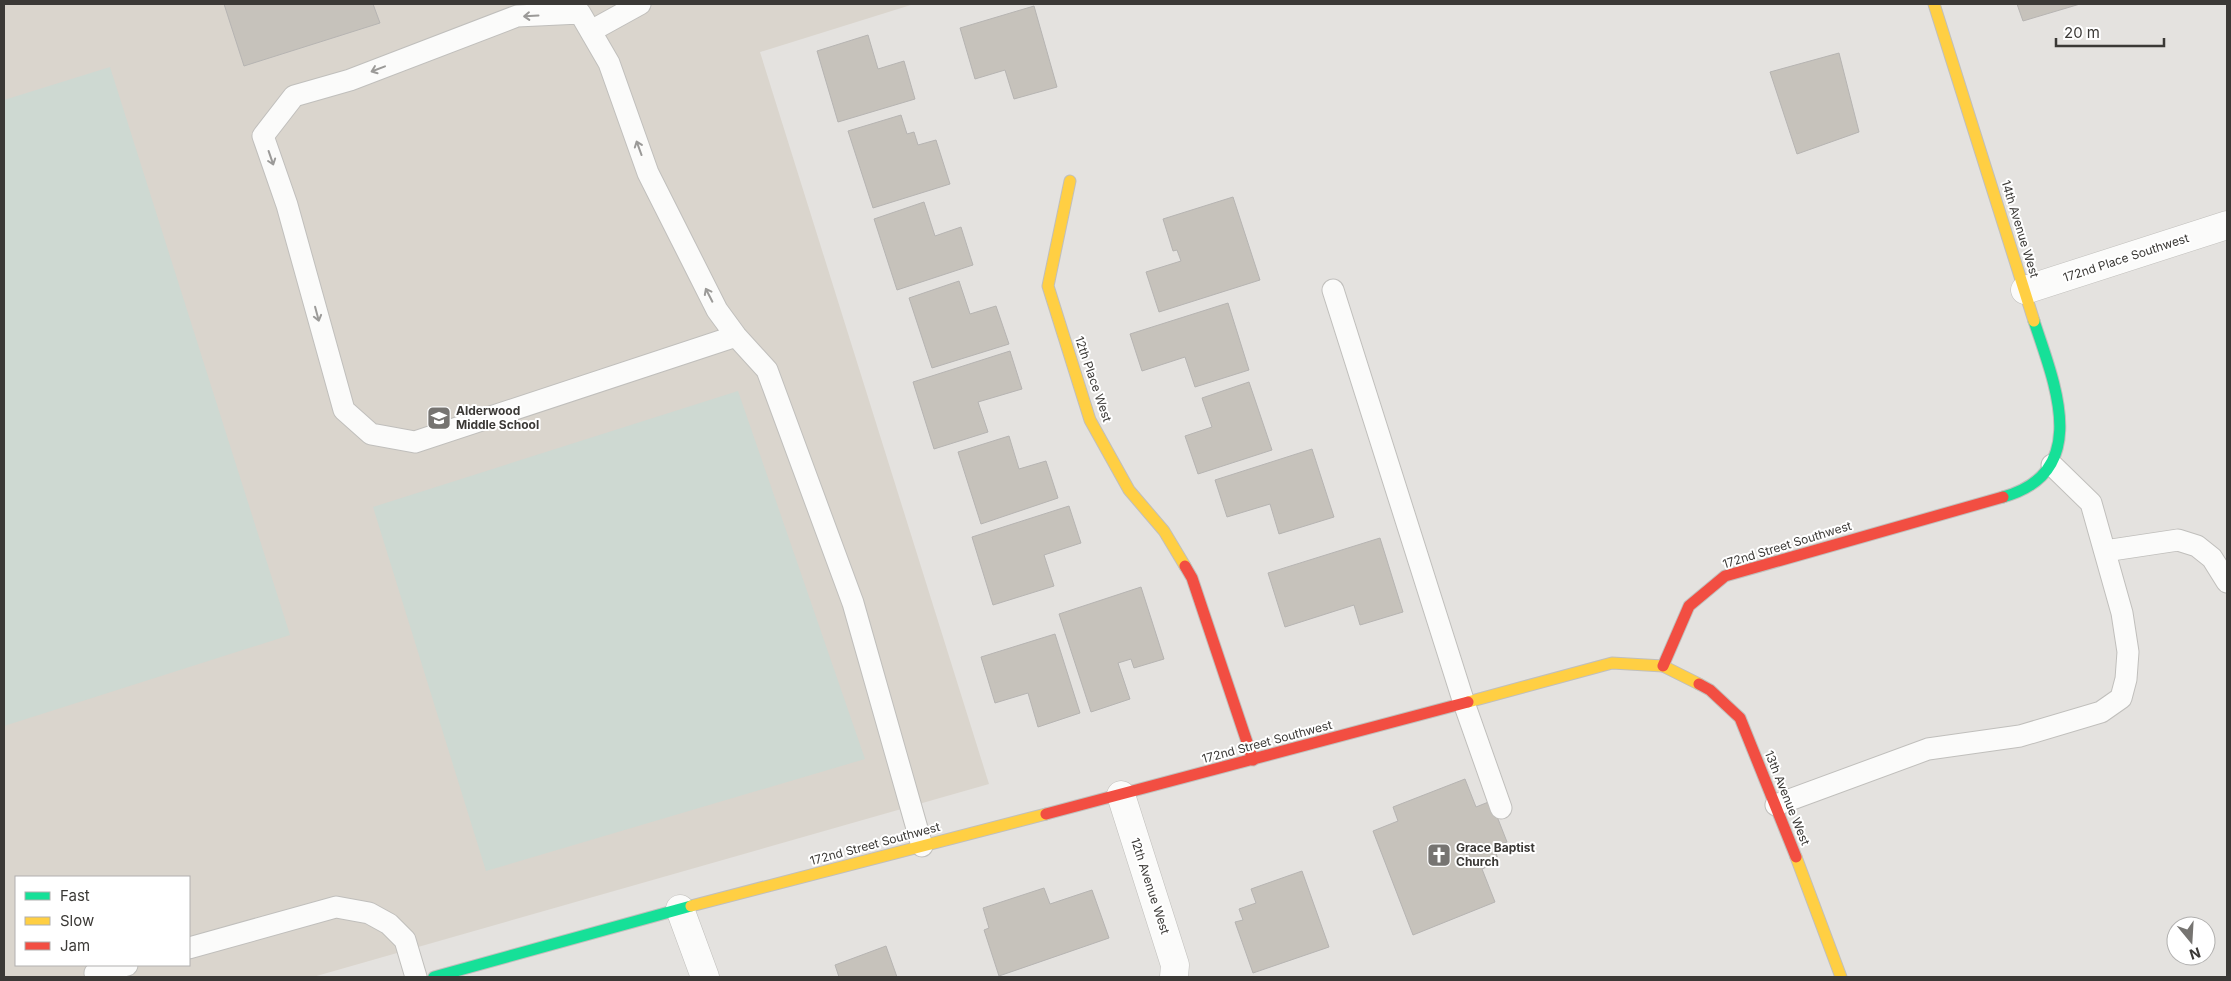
<svg xmlns="http://www.w3.org/2000/svg" width="2231" height="981" font-family="Inter,sans-serif">
<rect width="100%" height="100%" fill="#e4e2df"/>
<!-- built -->
<path fill="#dad5cd" fill-rule="evenodd" d="M 4,4 L 914,4 L 760,52 L 989,784 L 313,977 L 4,977 ZM 16,877 L 189,877 L 189,965 L 16,965 Z"/>
<!-- green -->
<g fill="#ced9d2">
<path d="M 110,67 L 290,635 L 4,726 L 4,100 Z"/>
<path d="M 738,391 L 865,759 L 486,871 L 373,507 Z"/>
</g>
<!-- building -->
<g fill="#c6c2bb" stroke="#b6b4b2">
<path d="M 224,4 L 373,4 L 380,23 L 244,66 Z"/>
<path d="M 2017,4 L 2080,4 L 2023,21 Z"/>
<path d="M 1034,6 L 1057,87 L 1014,99 L 1005,70 L 975,79 L 960,28 Z"/>
<path d="M 868,35 L 878,69 L 904,61 L 915,99 L 838,122 L 817,51 Z"/>
<path d="M 1839,53 L 1859,132 L 1797,154 L 1770,72 Z"/>
<path d="M 901,115 L 907,134 L 914,132 L 918,145 L 936,140 L 950,184 L 873,208 L 848,131 Z"/>
<path d="M 1233,197 L 1260,280 L 1159,312 L 1146,272 L 1181,261 L 1177,250 L 1173,251 L 1163,219 Z"/>
<path d="M 924,202 L 935,236 L 961,227 L 973,265 L 897,290 L 874,219 Z"/>
<path d="M 959,281 L 970,314 L 996,306 L 1009,344 L 932,368 L 909,298 Z"/>
<path d="M 1228,303 L 1249,370 L 1195,387 L 1185,357 L 1142,371 L 1130,334 Z"/>
<path d="M 1010,351 L 1022,389 L 978,402 L 988,432 L 934,449 L 913,382 Z"/>
<path d="M 1249,382 L 1272,450 L 1198,474 L 1185,436 L 1212,427 L 1202,398 Z"/>
<path d="M 1009,436 L 1019,469 L 1046,461 L 1058,498 L 981,524 L 958,452 Z"/>
<path d="M 1312,449 L 1334,517 L 1279,534 L 1270,504 L 1227,517 L 1215,480 Z"/>
<path d="M 1069,506 L 1081,543 L 1044,555 L 1054,586 L 993,605 L 972,537 Z"/>
<path d="M 1380,538 L 1403,612 L 1360,625 L 1354,605 L 1285,627 L 1268,573 Z"/>
<path d="M 1141,587 L 1164,659 L 1134,668 L 1131,659 L 1118,663 L 1130,699 L 1091,712 L 1059,614 Z"/>
<path d="M 1055,634 L 1080,713 L 1038,727 L 1028,693 L 995,703 L 981,657 Z"/>
<path d="M 1465,779 L 1476,807 L 1491,801 L 1507,842 L 1494,847 L 1499,862 L 1482,869 L 1495,902 L 1413,935 L 1373,831 L 1398,821 L 1393,807 Z"/>
<path d="M 1302,871 L 1329,947 L 1253,973 L 1235,922 L 1243,920 L 1239,909 L 1256,903 L 1251,889 Z"/>
<path d="M 1044,888 L 1050,904 L 1092,890 L 1109,938 L 999,976 L 984,930 L 989,928 L 983,908 Z"/>
<path d="M 886,946 L 897,977 L 839,977 L 835,965 Z"/>
</g>
<g fill="none" stroke-linecap="round" stroke-linejoin="round">
<!-- lane casing -->
<g stroke="#c0bfbc" stroke-width="23">
<g id="lane">
<path d="M 591,31 L 640,4"/>
<path d="M 1333,290 L 1464,703 L 1501,808"/>
<path d="M 736,336 L 415,442 L 371,434 L 344,410 L 287,205 L 263,136 L 294,96 L 350,80 L 517,16 L 580,13 L 609,63 L 648,173 L 717,310 L 736,336 L 767,370 L 853,603 L 922,846"/>
<path d="M 2105,551 L 2178,540 L 2197,546 L 2212,558 L 2227,582"/>
<path d="M 1776,805 L 1928,749 L 2020,736 L 2101,712 L 2121,698 L 2126,679 L 2128,652 L 2122,613 L 2091,503 L 2052,465"/>
<path d="M 189,948 L 336,907 L 369,913 L 389,924 L 405,940 L 416,977"/>
<path d="M 95,973 L 127,965"/>
</g>
</g>
<!-- street casing -->
<g stroke="#c0bfbc" stroke-width="29">
<g id="street">
<path d="M 2025,290 L 2227,225"/>
<path d="M 1121,795 L 1175,965 L 1174,977"/>
<path d="M 680,909 L 705,977"/>
</g>
</g>
<!-- fast casing -->
<g stroke="#c0bfbc" stroke-width="13">
<g id="fast">
<path d="M 2003,497 C 2093,472 2054,382 2034,321"/>
<path d="M 434,977 L 691,906"/>
</g>
</g>
<!-- slow casing -->
<g stroke="#c0bfbc" stroke-width="13">
<g id="slow">
<path d="M 1934,4 L 2034,321"/>
<path d="M 1070,181 L 1048,286 L 1090,420 L 1129,490 L 1164,531 L 1185,566"/>
<path d="M 1468,702 L 1612,663 L 1663,666 L 1699,684"/>
<path d="M 1796,857 L 1841,977"/>
<path d="M 691,906 L 1046,814"/>
</g>
</g>
<!-- jam casing -->
<g stroke="#c0bfbc" stroke-width="13">
<g id="jam">
<path d="M 1185,566 L 1192,578 L 1253,760"/>
<path d="M 1663,666 L 1689,606 L 1725,576 L 2003,497"/>
<path d="M 1699,684 L 1710,690 L 1740,718 L 1796,857"/>
<path d="M 1046,814 L 1468,702"/>
</g>
</g>
<!-- lane -->
<use href="#lane" stroke="#fbfbfa" stroke-width="21"/>
<!-- street -->
<use href="#street" stroke="#fbfbfa" stroke-width="28"/>
<!-- fast -->
<use href="#fast" stroke="#16e098" stroke-width="11"/>
<!-- slow -->
<use href="#slow" stroke="#ffcf43" stroke-width="11"/>
<!-- jam -->
<use href="#jam" stroke="#f24e42" stroke-width="11"/>
</g>
<!-- one-way arrows -->
<defs><path id="oneway-shaft" d="M-6 0H5M1.5-3L5.5 0L1.5 3" fill="none" stroke-width="1.6" stroke-linecap="round" stroke-linejoin="round" transform="scale(1.25)"/></defs>
<g stroke="#9b9a98">
<use href="#oneway-shaft" transform="translate(531 16) rotate(177)"/>
<use href="#oneway-shaft" transform="translate(378 69) rotate(159)"/>
<use href="#oneway-shaft" transform="translate(639 148) rotate(-110)"/>
<use href="#oneway-shaft" transform="translate(271 158) rotate(71)"/>
<use href="#oneway-shaft" transform="translate(709 295) rotate(-117)"/>
<use href="#oneway-shaft" transform="translate(317 314) rotate(75)"/>
</g>
<!-- icons -->
<defs>
<g id="school-square" transform="scale(1.25)"><rect x="-9" y="-9" width="18" height="18" rx="4" fill="#767471" stroke="#fff"/><path d="M0-5L7-2L0 1L-7-2ZM-4 1L0 2.5L4 1V4Q0 6-4 4Z" fill="#fff"/></g>
<g id="church-square" transform="scale(1.25)"><rect x="-9" y="-9" width="18" height="18" rx="4" fill="#767471" stroke="#fff"/><path d="M-1.2-6h2.4v3.5h3.3v2.4h-3.3V6h-2.4V-.1h-3.3v-2.4h3.3Z" fill="#fff"/></g>
</defs>
<g fill-rule="evenodd">
<use href="#school-square" x="439" y="418"/>
<use href="#church-square" x="1439" y="855"/>
</g>
<g text-anchor="middle" stroke-width="4" stroke-linejoin="round" paint-order="stroke">
<!-- street labels -->
<g font-size="12" fill="#3b3936" stroke="#fff">
<text transform="translate(2020 229) rotate(73)" y="4">14th Avenue West</text>
<text transform="translate(2126 258) rotate(-18)" y="4">172nd Place Southwest</text>
<text transform="translate(1093 379) rotate(71)" y="4">12th Place West</text>
<text transform="translate(1787 545) rotate(-17)" y="4">172nd Street Southwest</text>
<text transform="translate(1267 742) rotate(-15)" y="4">172nd Street Southwest</text>
<text transform="translate(1787 798) rotate(68)" y="4">13th Avenue West</text>
<text transform="translate(875 844) rotate(-15)" y="4">172nd Street Southwest</text>
<text transform="translate(1150 886) rotate(72)" y="4">12th Avenue West</text>
</g>
<!-- poi labels -->
<g font-size="12" font-weight="bold" fill="#3b3936" stroke="#fff" text-anchor="start">
<text x="456" y="415">Alderwood<tspan x="456" dy="14">Middle School</tspan></text>
<text x="1456" y="852">Grace Baptist<tspan x="1456" dy="14">Church</tspan></text>
</g>
</g>
<!-- border -->
<rect width="2231" height="981" fill="none" stroke="#3b3936" stroke-width="10"/>
<!-- legend -->
<rect x="15" y="876" width="175" height="90" fill="#ffffff" stroke="#b1b0af"/>
<rect x="25" y="892" width="25" height="8" fill="#16e098" stroke="#b1b0af"/>
<text x="60" y="901" font-size="15" fill="#3b3936">Fast</text>
<rect x="25" y="917" width="25" height="8" fill="#ffcf43" stroke="#b1b0af"/>
<text x="60" y="926" font-size="15" fill="#3b3936">Slow</text>
<rect x="25" y="942" width="25" height="8" fill="#f24e42" stroke="#b1b0af"/>
<text x="60" y="951" font-size="15" fill="#3b3936">Jam</text>
<!-- north arrow -->
<g transform="translate(2191 941) rotate(162)"><circle r="24" fill="#ffffff" stroke="#b1b0af"/>
<path d="M0-4L9 19L0 12L-9 19Z" fill="#767471"/>
<text y="-8" font-size="14" font-weight="bold" text-anchor="middle" fill="#3b3936">N</text>
</g>
<!-- scale -->
<path d="M2056 38v8h108v-8" fill="none" stroke="#3b3936" stroke-width="2.5"/>
<text x="2064" y="38" font-size="15" fill="#3b3936" stroke="#ffffff" stroke-width="4" paint-order="stroke">20 m</text>
</svg>
